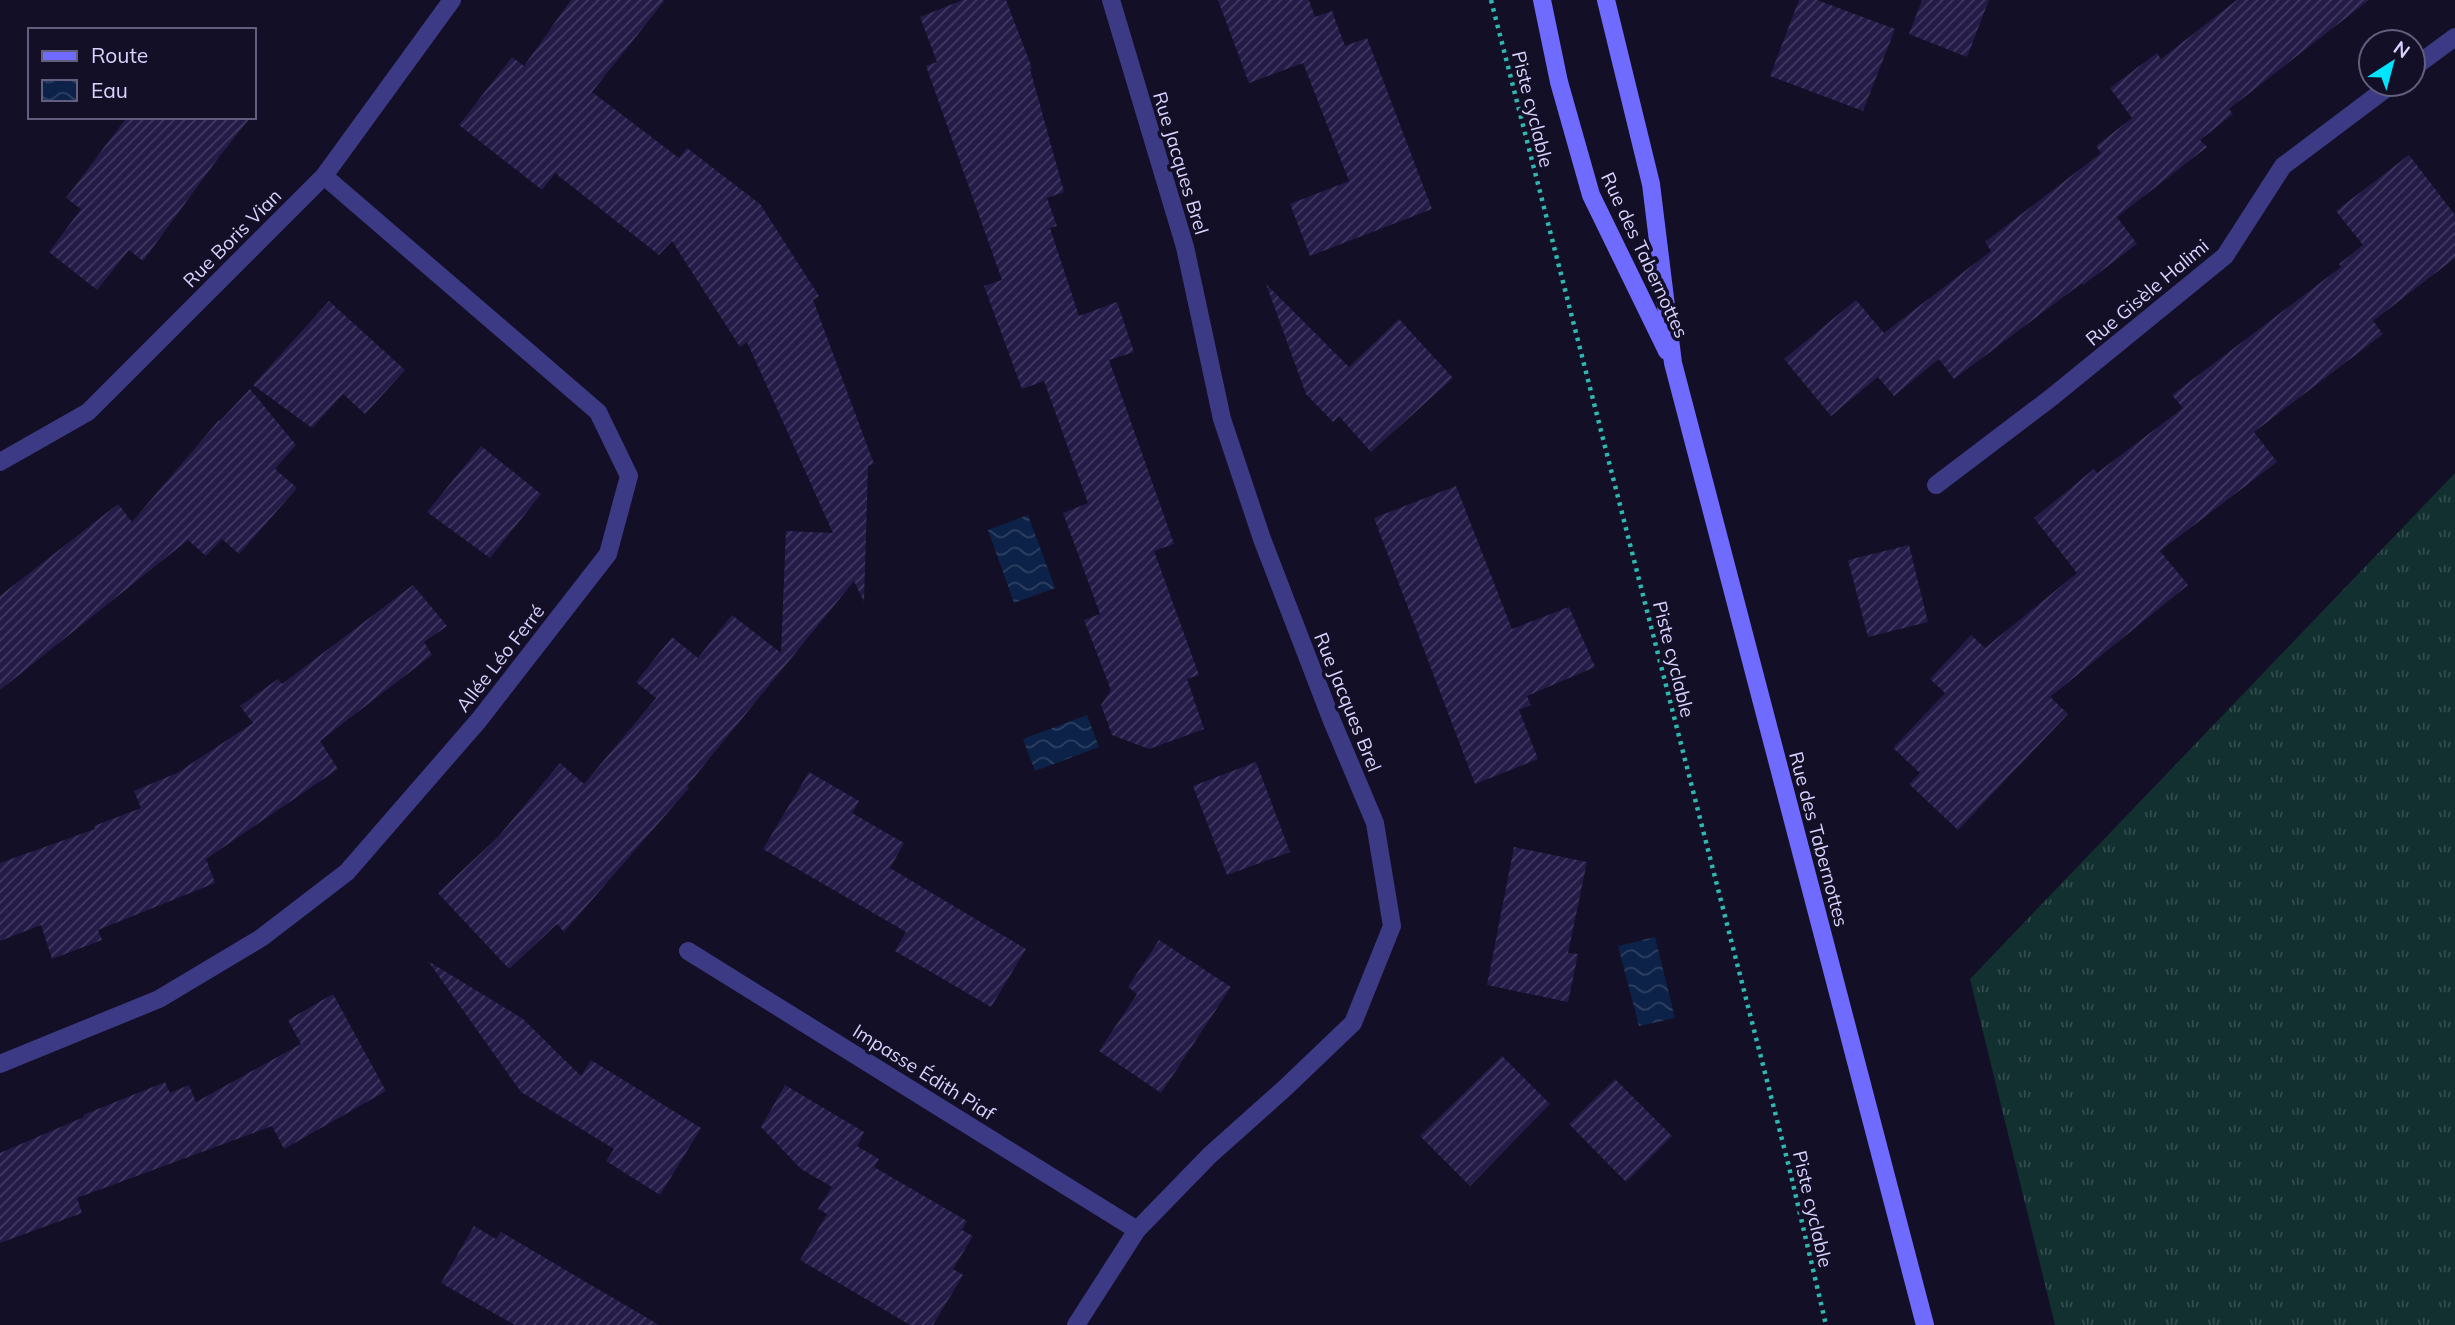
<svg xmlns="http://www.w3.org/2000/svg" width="2455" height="1325" font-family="Mulish,sans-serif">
<defs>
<pattern id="grass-tufts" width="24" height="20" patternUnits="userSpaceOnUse" patternTransform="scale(1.75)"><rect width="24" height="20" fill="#12302f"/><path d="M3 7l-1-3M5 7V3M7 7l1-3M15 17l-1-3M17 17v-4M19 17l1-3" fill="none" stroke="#344d4e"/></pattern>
<pattern id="water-waves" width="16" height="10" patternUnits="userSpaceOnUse" patternTransform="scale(1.75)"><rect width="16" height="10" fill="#0c2248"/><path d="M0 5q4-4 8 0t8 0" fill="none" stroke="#2f4163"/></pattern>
<pattern id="building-hatch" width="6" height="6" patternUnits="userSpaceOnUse" patternTransform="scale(1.75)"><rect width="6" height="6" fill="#241b47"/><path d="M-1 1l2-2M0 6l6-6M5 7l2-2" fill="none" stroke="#433b63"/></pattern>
</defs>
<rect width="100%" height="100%" fill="#130f26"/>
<!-- grass -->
<path fill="url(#grass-tufts)" d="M 2455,473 L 2455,1325 L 2055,1325 L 1970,979 Z"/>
<!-- water -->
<g fill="url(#water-waves)">
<path d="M 1028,515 L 1055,588 L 1014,603 L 988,530 Z"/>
<path d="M 1087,715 L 1099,747 L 1035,771 L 1023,739 Z"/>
<path d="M 1655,937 L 1675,1018 L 1639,1026 L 1618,946 Z"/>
</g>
<!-- building -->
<g fill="url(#building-hatch)">
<path d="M 571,0 L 665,0 L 592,92 L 679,158 L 687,148 L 760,204 L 819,296 L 813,300 L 874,464 L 868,466 L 864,602 L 854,581 L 687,786 L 689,788 L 564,932 L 557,924 L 509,969 L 438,893 L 498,837 L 560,763 L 584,784 L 656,698 L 636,682 L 672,637 L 698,658 L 732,615 L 781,653 L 786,531 L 833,533 L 747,342 L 740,347 L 672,241 L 659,255 L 555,173 L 542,190 L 459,125 L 512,57 L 524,66 Z"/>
<path d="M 963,0 L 1006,0 L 1032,68 L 1030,69 L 1064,192 L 1047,198 L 1057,226 L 1050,228 L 1079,316 L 1117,302 L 1134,352 L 1109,360 L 1174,544 L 1154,551 L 1199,675 L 1187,679 L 1204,729 L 1149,749 L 1112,735 L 1101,705 L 1111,690 L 1084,620 L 1100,614 L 1063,513 L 1088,503 L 1044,381 L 1022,389 L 984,286 L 1002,280 L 926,66 L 937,62 L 920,17 Z"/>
<path d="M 1218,0 L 1309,0 L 1315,17 L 1332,11 L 1345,46 L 1367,38 L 1432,209 L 1310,256 L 1290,204 L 1349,181 L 1303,63 L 1249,83 Z"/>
<path d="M 1799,0 L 1817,0 L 1895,29 L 1863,111 L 1770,76 Z"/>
<path d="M 1922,0 L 1989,0 L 1967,57 L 1909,34 Z"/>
<path d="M 2237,0 L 2369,0 L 2229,109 L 2233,114 L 2200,140 L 2207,147 L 2117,217 L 2137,244 L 2083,285 L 2082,283 L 1954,379 L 1939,359 L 1894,396 L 1878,377 L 1831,416 L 1784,359 L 1856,300 L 1884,333 L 1991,251 L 1985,242 L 2101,153 L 2096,146 L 2132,118 L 2110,88 L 2157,53 L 2161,59 Z"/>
<path d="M 127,117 L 251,117 L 219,157 L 143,261 L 129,250 L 97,290 L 49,252 L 81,209 L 66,198 Z"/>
<path d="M 2409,155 L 2455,215 L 2455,258 L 2373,321 L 2383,334 L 2254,432 L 2277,462 L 2160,551 L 2188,585 L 2050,697 L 2068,714 L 1958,830 L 1909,784 L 1920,773 L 1893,748 L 1945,693 L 1930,679 L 1971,635 L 1985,648 L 2077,573 L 2034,518 L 2094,469 L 2097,473 L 2183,408 L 2172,395 L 2341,267 L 2339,264 L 2363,245 L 2336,211 Z"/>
<path d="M 1266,284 L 1349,367 L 1399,319 L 1453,378 L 1371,452 L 1339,416 L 1333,422 L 1306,394 Z"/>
<path d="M 329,301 L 405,370 L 365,414 L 343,394 L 312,428 L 253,385 Z"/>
<path d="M 250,389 L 296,445 L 275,469 L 297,488 L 239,554 L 222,539 L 206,556 L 188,540 L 0,690 L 0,596 L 118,504 L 132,522 L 219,420 L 220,421 Z"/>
<path d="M 481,446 L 541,494 L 490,558 L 427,512 Z"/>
<path d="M 1456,486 L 1512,629 L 1569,607 L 1595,667 L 1527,696 L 1531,705 L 1519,710 L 1538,759 L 1475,784 L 1374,518 Z"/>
<path d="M 1909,545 L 1928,622 L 1868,637 L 1848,560 Z"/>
<path d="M 413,585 L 447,626 L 424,642 L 432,655 L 320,741 L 338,769 L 206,859 L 215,883 L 98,930 L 102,940 L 52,959 L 41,925 L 0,941 L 0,863 L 95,829 L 94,826 L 141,808 L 134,791 L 177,773 L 253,723 L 240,706 L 278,679 L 282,684 Z"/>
<path d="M 1256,762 L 1290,852 L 1227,875 L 1193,786 Z"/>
<path d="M 809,772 L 859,801 L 852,813 L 904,843 L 890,868 L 1026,949 L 991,1007 L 895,951 L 906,932 L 763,849 Z"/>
<path d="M 1514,847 L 1587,862 L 1568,953 L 1578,954 L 1568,1002 L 1487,985 Z"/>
<path d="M 1159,940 L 1231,987 L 1161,1093 L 1099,1051 L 1137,994 L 1128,987 Z"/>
<path d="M 428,961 L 523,1019 L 581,1076 L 591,1060 L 701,1128 L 660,1195 L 606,1161 L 614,1149 L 521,1092 Z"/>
<path d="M 333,994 L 386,1091 L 284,1149 L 272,1126 L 77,1198 L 82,1213 L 0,1243 L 0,1153 L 84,1117 L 83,1115 L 165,1082 L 170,1093 L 189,1085 L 196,1102 L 301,1044 L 288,1020 Z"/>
<path d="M 1502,1056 L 1550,1104 L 1470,1186 L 1420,1136 Z"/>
<path d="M 1615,1079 L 1672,1136 L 1626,1182 L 1569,1124 Z"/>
<path d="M 785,1085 L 864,1132 L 857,1146 L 879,1159 L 874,1167 L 967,1221 L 962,1230 L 973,1236 L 953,1269 L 963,1275 L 933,1325 L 910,1325 L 800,1260 L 827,1214 L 818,1209 L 832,1187 L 801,1169 L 761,1127 Z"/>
<path d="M 474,1226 L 496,1239 L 501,1232 L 659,1325 L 515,1325 L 441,1283 Z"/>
</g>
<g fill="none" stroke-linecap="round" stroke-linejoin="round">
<!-- path -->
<path stroke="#2fb8b0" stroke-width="4.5" stroke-dasharray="3.5 5" stroke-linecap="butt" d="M 1491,0 L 1789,1167 L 1826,1325"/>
<!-- street -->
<g stroke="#3d3a85" stroke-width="18">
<path d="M 2413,68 L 2455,37"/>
<path d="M 0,462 L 88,412 L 324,176 L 452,0"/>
<path d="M 1936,485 L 2052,397 L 2225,256 L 2283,166 L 2392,84"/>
<path d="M 688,951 L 1137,1230"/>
<path d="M 0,1064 L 159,999 L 261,938 L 347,872 L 479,720 L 608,554 L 629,476 L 598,412 L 324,176"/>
<path d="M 1076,1325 L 1137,1230 L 1210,1155 L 1285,1088 L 1353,1023 L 1392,926 L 1375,823 L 1332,721 L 1262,539 L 1222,419 L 1185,247 L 1111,0"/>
</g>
<!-- secondary -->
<g stroke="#6f6bff" stroke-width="18">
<path d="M 1542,0 L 1559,82 L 1591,195 L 1667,351"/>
<path d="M 1606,0 L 1651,184 L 1673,363 L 1925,1325"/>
</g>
</g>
<g text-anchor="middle" stroke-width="7" stroke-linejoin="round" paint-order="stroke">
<!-- street labels -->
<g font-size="19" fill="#d9d4ff" stroke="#130f26">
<text transform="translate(1533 109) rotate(76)" y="7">Piste cyclable</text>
<text transform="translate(1181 163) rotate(73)" y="7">Rue Jacques Brel</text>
<text transform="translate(232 238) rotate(-45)" y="7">Rue Boris Vian</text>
<text transform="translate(1645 255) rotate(65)" y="7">Rue des Tabernottes</text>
<text transform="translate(2147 292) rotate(-40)" y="7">Rue Gisèle Halimi</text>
<text transform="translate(500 658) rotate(-52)" y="7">Allée Léo Ferré</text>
<text transform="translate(1674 659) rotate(76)" y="7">Piste cyclable</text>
<text transform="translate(1348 702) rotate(68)" y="7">Rue Jacques Brel</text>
<text transform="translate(1819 839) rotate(75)" y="7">Rue des Tabernottes</text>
<text transform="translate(924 1072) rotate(32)" y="7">Impasse Édith Piaf</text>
<text transform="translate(1813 1209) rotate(77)" y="7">Piste cyclable</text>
</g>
</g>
<!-- legend -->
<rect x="28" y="28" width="228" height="91" fill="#130f26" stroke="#625e7d" stroke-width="2"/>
<rect x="42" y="51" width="35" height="10" fill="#6f6bff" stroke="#625e7d" stroke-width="2"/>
<text x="91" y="63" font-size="21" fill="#d9d4ff">Route</text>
<rect x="42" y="80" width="35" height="21" fill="url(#water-waves)" stroke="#625e7d" stroke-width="2"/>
<text x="91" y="98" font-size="21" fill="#d9d4ff">Eau</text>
<!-- north arrow -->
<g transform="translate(2392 63) rotate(36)"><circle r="33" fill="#130f26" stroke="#625e7d" stroke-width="2"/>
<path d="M0-5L12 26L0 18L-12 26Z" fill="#00e5ff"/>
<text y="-10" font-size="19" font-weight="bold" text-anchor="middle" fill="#d9d4ff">N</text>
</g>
</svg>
